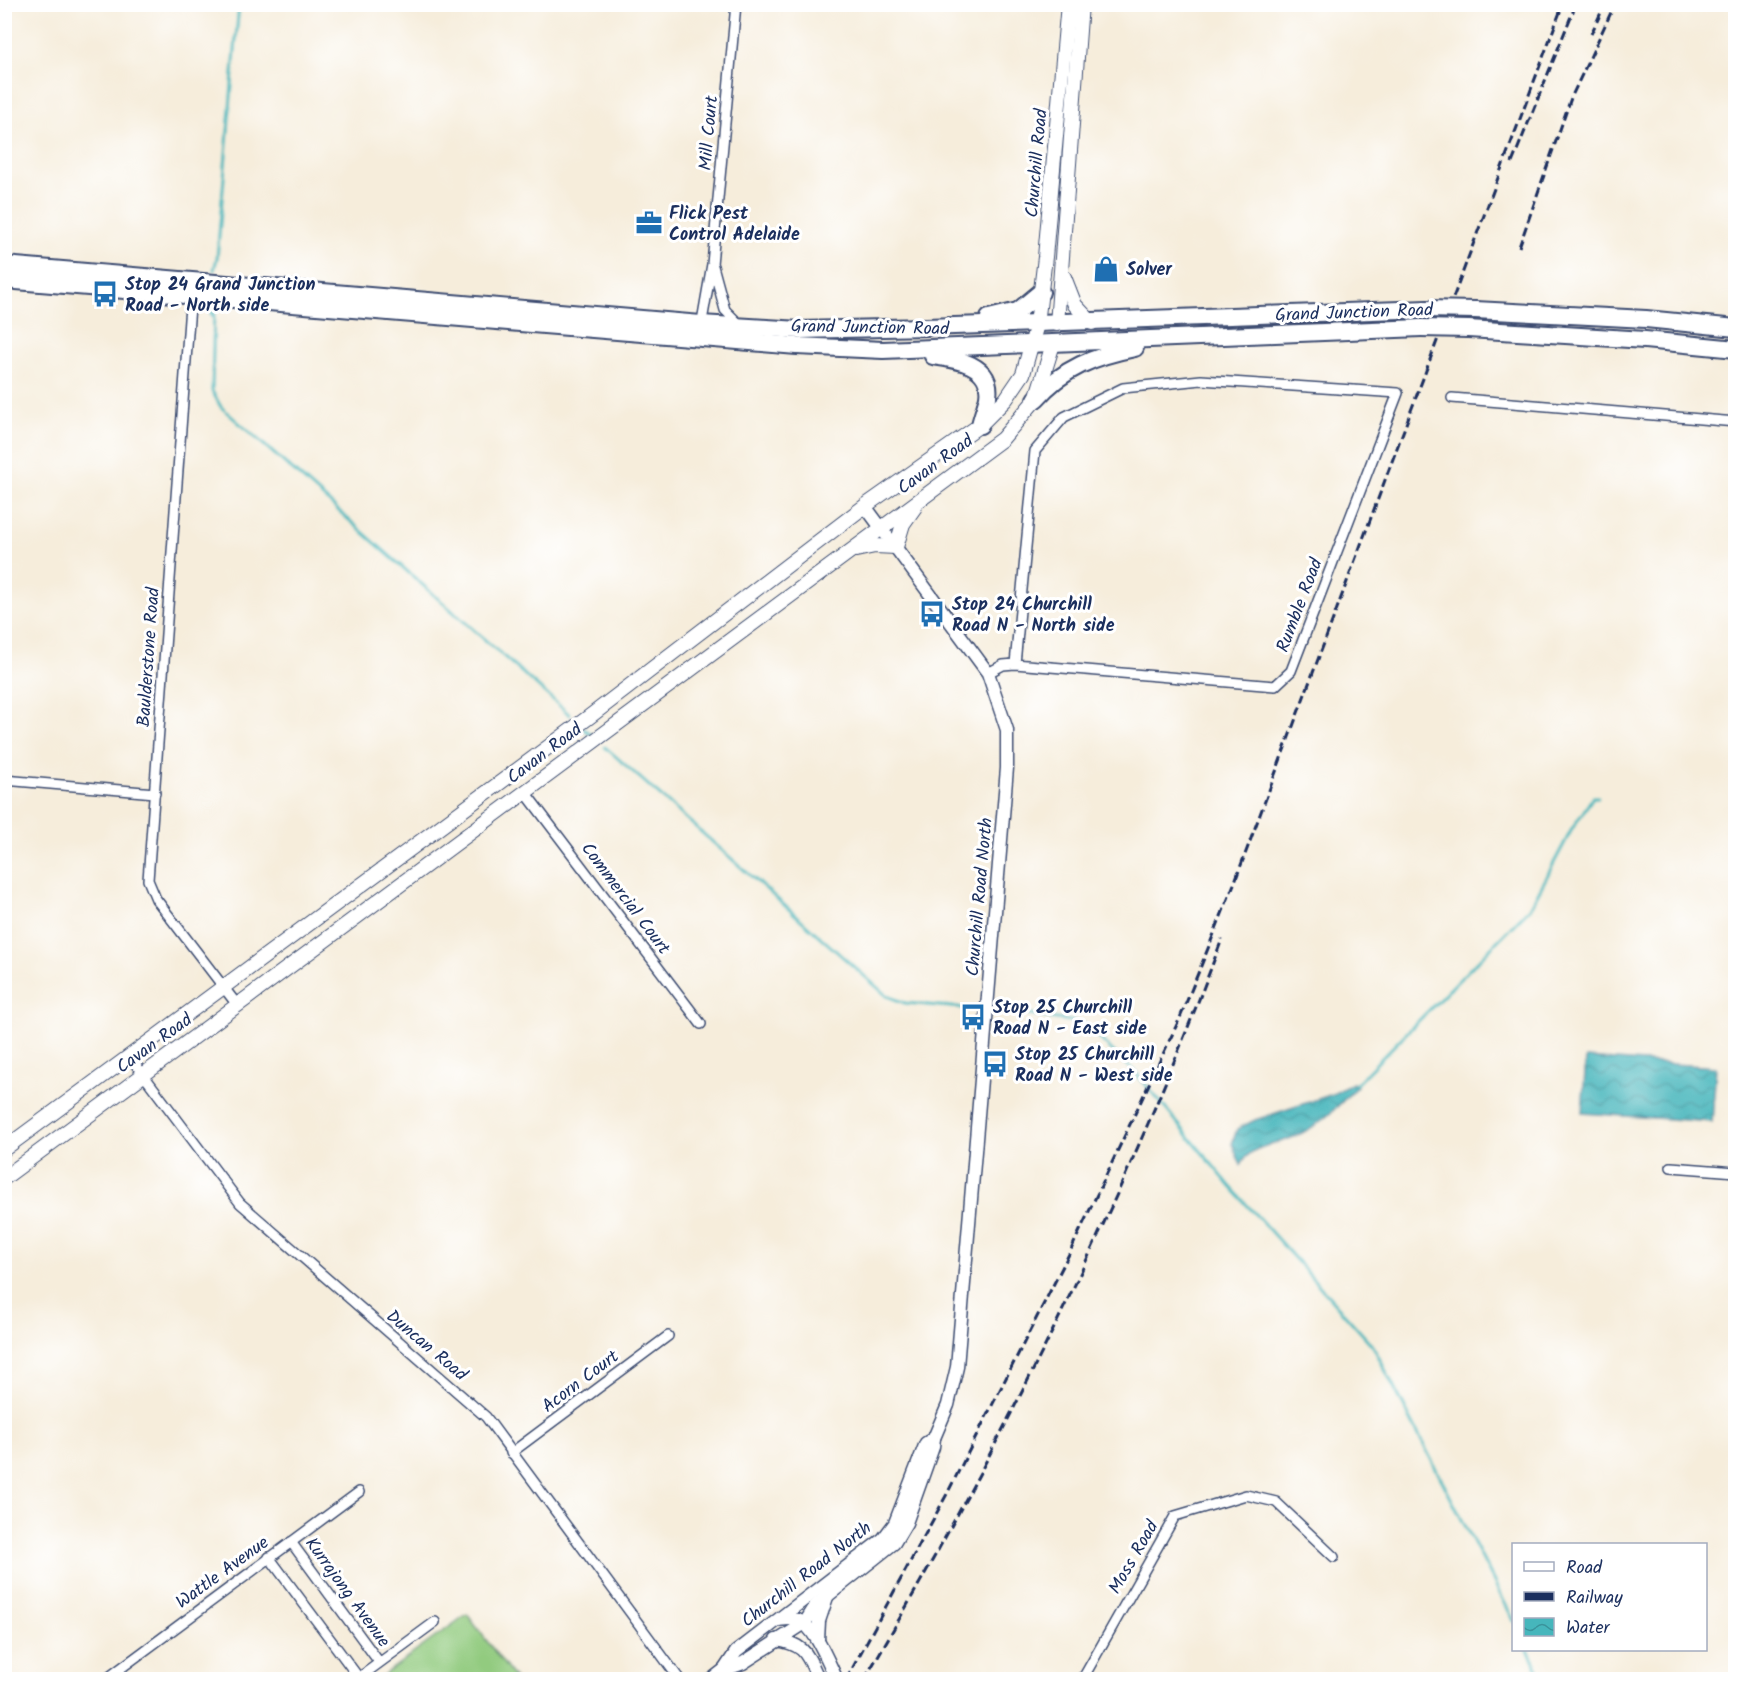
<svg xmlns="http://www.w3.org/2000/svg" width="1740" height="1684" font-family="Kalam,sans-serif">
<defs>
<pattern id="water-waves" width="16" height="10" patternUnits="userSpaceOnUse" patternTransform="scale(1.5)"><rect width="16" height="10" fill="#46b6bc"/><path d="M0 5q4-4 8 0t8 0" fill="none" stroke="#3a949c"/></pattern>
</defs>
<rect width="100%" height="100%" fill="#fff"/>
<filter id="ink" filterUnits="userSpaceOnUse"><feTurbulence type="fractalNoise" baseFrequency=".0167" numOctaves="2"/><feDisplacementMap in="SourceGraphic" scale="12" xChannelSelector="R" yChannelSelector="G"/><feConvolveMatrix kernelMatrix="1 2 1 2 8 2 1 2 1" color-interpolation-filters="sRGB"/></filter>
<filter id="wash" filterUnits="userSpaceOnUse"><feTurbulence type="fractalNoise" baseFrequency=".008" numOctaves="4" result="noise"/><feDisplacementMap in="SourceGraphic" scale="24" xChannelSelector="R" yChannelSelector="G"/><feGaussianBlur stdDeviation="1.35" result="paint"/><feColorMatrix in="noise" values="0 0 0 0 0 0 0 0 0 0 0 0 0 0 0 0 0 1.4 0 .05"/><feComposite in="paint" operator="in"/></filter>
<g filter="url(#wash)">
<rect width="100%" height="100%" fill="#f6eddb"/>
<!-- grass -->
<path fill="#92cb7f" stroke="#567d6e" stroke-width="1.5" d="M 467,1614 L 515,1679 L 378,1679 Z"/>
<!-- water -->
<g fill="url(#water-waves)" stroke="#30728d" stroke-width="1.5">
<path d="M 1586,1058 L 1716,1067 L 1712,1122 L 1582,1113 Z"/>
<path d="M 1353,1083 L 1357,1086 C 1335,1110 1315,1131 1283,1141 C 1267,1146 1248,1148 1241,1165 L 1232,1144 L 1237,1129 L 1255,1120 L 1333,1094 Z"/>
</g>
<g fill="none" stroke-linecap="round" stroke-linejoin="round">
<!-- stream -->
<g stroke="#46b6bc" stroke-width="3">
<path d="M 214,270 L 217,258 L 239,4"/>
<path d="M 206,307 L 214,317"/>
<path d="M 214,308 L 212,391 L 221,407 L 570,715"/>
<path d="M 583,728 L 591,734"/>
<path d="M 605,747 L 887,996 L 905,1003 L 974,1009"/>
<path d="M 1003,1011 L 1083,1023 L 1136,1073 L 1230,1186 L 1373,1346 L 1514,1621"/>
<path d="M 1355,1085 L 1530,908 L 1572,829 L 1593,797 L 1598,797"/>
<path d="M 1528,1650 L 1543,1680"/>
</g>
</g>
</g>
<g filter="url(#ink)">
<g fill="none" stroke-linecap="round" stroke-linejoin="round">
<!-- street casing -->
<g stroke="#3c4c71" stroke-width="12">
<g id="street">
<path d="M 713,266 L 725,310 L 740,325"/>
<path d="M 191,292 L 148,880 L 156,899 L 238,1006"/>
<path d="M 701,327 L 712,264 L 736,4"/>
<path d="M 1452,398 L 1736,422"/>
<path d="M 988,673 L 1003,665 L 1015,664 L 1275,686 L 1291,671 L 1398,393 L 1201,380 L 1123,388 L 1064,417 L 1035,451 L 1015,664"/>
<path d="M 4,780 L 155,793"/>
<path d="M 525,792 L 701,1024"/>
<path d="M 130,1057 L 240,1203 L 486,1417 L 680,1680"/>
<path d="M 1671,1167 L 1736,1172"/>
<path d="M 511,1453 L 668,1336"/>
<path d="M 291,1542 L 379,1662"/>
<path d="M 269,1557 L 359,1678"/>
<path d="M 105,1680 L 359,1492"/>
<path d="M 356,1680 L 435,1622"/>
<path d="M 1082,1680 L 1175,1516 L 1246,1495 L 1276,1502 L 1334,1557"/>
</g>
</g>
<!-- secondary casing -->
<g stroke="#3c4c71" stroke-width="15">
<g id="secondary">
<path d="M 779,1620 C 786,1619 792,1618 798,1620 C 815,1626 829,1664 837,1680"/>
<path d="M 776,1640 C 806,1644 807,1655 819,1680"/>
<path d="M 818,1640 L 819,1621 L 827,1597"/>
<path d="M 724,1670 L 736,1652 L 883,1539 L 895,1523 L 926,1443 L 934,1438"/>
<path d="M 711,1680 L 724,1670 L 743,1663 L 805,1623 L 816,1605 L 894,1543 L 906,1523 L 933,1447 L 934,1438 L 948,1405 L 957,1367 L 1007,768 L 1007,730 L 988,673 L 865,506"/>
</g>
</g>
<!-- primary casing -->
<g stroke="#3c4c71" stroke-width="16">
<g id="primary">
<path d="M 1064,277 L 1075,305 L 1092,323"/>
<path d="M 1057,324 L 1081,4"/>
<path d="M 856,550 L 875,546 L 896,547 L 903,524 L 915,507"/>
<path d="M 4,1149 L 589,717 L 865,506 L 980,425 L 1006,399 L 1023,374 L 1037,324 L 1045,257 L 1068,4"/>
<path d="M 4,1178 L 1002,439 L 1036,399 L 1053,344"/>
</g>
</g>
<!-- highway casing -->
<g stroke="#3c4c71" stroke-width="20">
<g id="highway">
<path d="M 4,265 L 701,324 L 800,330 L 926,327 L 1427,309"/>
<path d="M 4,280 L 797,346 L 883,350 L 1421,328"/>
<path d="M 1475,310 L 1646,319 L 1736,328"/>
<path d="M 989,318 L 1018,311 L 1041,292"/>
<path d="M 1468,329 L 1645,340 L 1736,349"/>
<path d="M 933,356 C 956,359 993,364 988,397 C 986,406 982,416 980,425"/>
<path d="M 1036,399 C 1063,368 1095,356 1135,348"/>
</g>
</g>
<!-- street -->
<use href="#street" stroke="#fff" stroke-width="9"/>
<!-- secondary -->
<use href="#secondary" stroke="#fff" stroke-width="12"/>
<!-- primary -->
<use href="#primary" stroke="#fff" stroke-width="14"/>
<!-- highway -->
<use href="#highway" stroke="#fff" stroke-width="16"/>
<!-- rail -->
<g stroke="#1b2f5e" stroke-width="3" stroke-dasharray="9 4.5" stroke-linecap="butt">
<path d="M 1591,34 L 1605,4"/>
<path d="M 1512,163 L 1576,4"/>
<path d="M 1519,247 L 1571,98 L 1615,4"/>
<path d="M 846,1680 L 947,1494 L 1069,1254 L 1180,1018 L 1234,884 L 1563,4"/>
<path d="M 864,1680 C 1003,1443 1126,1197 1222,939"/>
</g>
<!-- highway-bridge casing -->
<g stroke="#3c4c71" stroke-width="20" stroke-linecap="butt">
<g id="highway-bridge">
<path d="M 1427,309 L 1475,310"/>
<path d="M 1421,328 L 1468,329"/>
</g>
</g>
<!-- highway-bridge -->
<use href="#highway-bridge" stroke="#fff" stroke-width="16"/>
</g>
</g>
<!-- icons -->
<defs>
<g id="office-bare" transform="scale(2.07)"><path d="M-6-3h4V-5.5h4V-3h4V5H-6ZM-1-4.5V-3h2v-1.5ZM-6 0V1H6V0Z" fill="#1f6fb2" stroke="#fff" stroke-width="2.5" paint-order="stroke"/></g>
<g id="shop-bare" transform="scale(2.07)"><path d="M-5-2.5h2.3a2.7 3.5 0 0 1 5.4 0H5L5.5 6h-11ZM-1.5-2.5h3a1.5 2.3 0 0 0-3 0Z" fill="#1f6fb2" stroke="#fff" stroke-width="2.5" paint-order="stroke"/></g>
<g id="bus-bare" transform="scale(2.07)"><path d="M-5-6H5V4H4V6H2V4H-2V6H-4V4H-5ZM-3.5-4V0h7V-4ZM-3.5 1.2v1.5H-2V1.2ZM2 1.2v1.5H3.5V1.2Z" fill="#1f6fb2" stroke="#fff" stroke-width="2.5" paint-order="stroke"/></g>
</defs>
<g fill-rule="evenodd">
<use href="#office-bare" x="649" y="223"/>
<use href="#shop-bare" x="1106" y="269"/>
<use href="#bus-bare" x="105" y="294"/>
<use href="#bus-bare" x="932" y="614"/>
<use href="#bus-bare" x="973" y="1017"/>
<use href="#bus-bare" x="995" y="1064"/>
</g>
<g text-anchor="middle" stroke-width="6" stroke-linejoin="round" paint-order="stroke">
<!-- street labels -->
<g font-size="18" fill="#1b2f5e" stroke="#fff">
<text transform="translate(708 133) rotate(-85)" y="6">Mill Court</text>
<text transform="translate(1036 163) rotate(-85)" y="6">Churchill Road</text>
<text transform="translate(1354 312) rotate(-2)" y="6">Grand Junction Road</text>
<text transform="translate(870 327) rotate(1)" y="6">Grand Junction Road</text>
<text transform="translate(935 464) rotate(-36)" y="6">Cavan Road</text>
<text transform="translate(1299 605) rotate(-69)" y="6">Rumble Road</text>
<text transform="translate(148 657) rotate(-86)" y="6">Baulderstone Road</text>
<text transform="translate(544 753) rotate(-37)" y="6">Cavan Road</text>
<text transform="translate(979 897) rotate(-85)" y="6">Churchill Road North</text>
<text transform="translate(626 898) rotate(53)" y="6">Commercial Court</text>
<text transform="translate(154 1043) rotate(-36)" y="6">Cavan Road</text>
<text transform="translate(427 1345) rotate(40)" y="6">Duncan Road</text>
<text transform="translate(580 1381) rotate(-37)" y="6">Acorn Court</text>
<text transform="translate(1133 1557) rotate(-60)" y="6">Moss Road</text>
<text transform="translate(222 1572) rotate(-36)" y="6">Wattle Avenue</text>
<text transform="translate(806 1574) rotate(-38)" y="6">Churchill Road North</text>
<text transform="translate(348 1592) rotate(54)" y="6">Kurrajong Avenue</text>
</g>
<!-- poi labels -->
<g font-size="18" font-weight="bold" fill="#1b2f5e" stroke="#fff" text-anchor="start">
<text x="669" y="219">Flick Pest<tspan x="669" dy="21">Control Adelaide</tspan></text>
<text x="1126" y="275">Solver</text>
<text x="125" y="290">Stop 24 Grand Junction<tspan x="125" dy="21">Road - North side</tspan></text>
<text x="952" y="610">Stop 24 Churchill<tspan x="952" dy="21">Road N - North side</tspan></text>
<text x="993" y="1013">Stop 25 Churchill<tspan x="993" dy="21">Road N - East side</tspan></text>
<text x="1015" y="1060">Stop 25 Churchill<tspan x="1015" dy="21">Road N - West side</tspan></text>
</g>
</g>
<!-- margin -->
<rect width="1740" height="1684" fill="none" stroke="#fff" stroke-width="24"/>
<!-- legend -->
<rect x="1512" y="1543" width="195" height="108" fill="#ffffff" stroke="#a4acbf" stroke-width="1.5"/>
<rect x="1524" y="1562" width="30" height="9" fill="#ffffff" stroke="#a4acbf" stroke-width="1.5"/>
<text x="1566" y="1573" font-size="18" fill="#1b2f5e">Road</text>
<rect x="1524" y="1592" width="30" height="9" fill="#1b2f5e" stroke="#a4acbf" stroke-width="1.5"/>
<text x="1566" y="1603" font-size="18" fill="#1b2f5e">Railway</text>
<rect x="1524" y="1618" width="30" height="18" fill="url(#water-waves)" stroke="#a4acbf" stroke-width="1.5"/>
<text x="1566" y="1633" font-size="18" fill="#1b2f5e">Water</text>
</svg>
